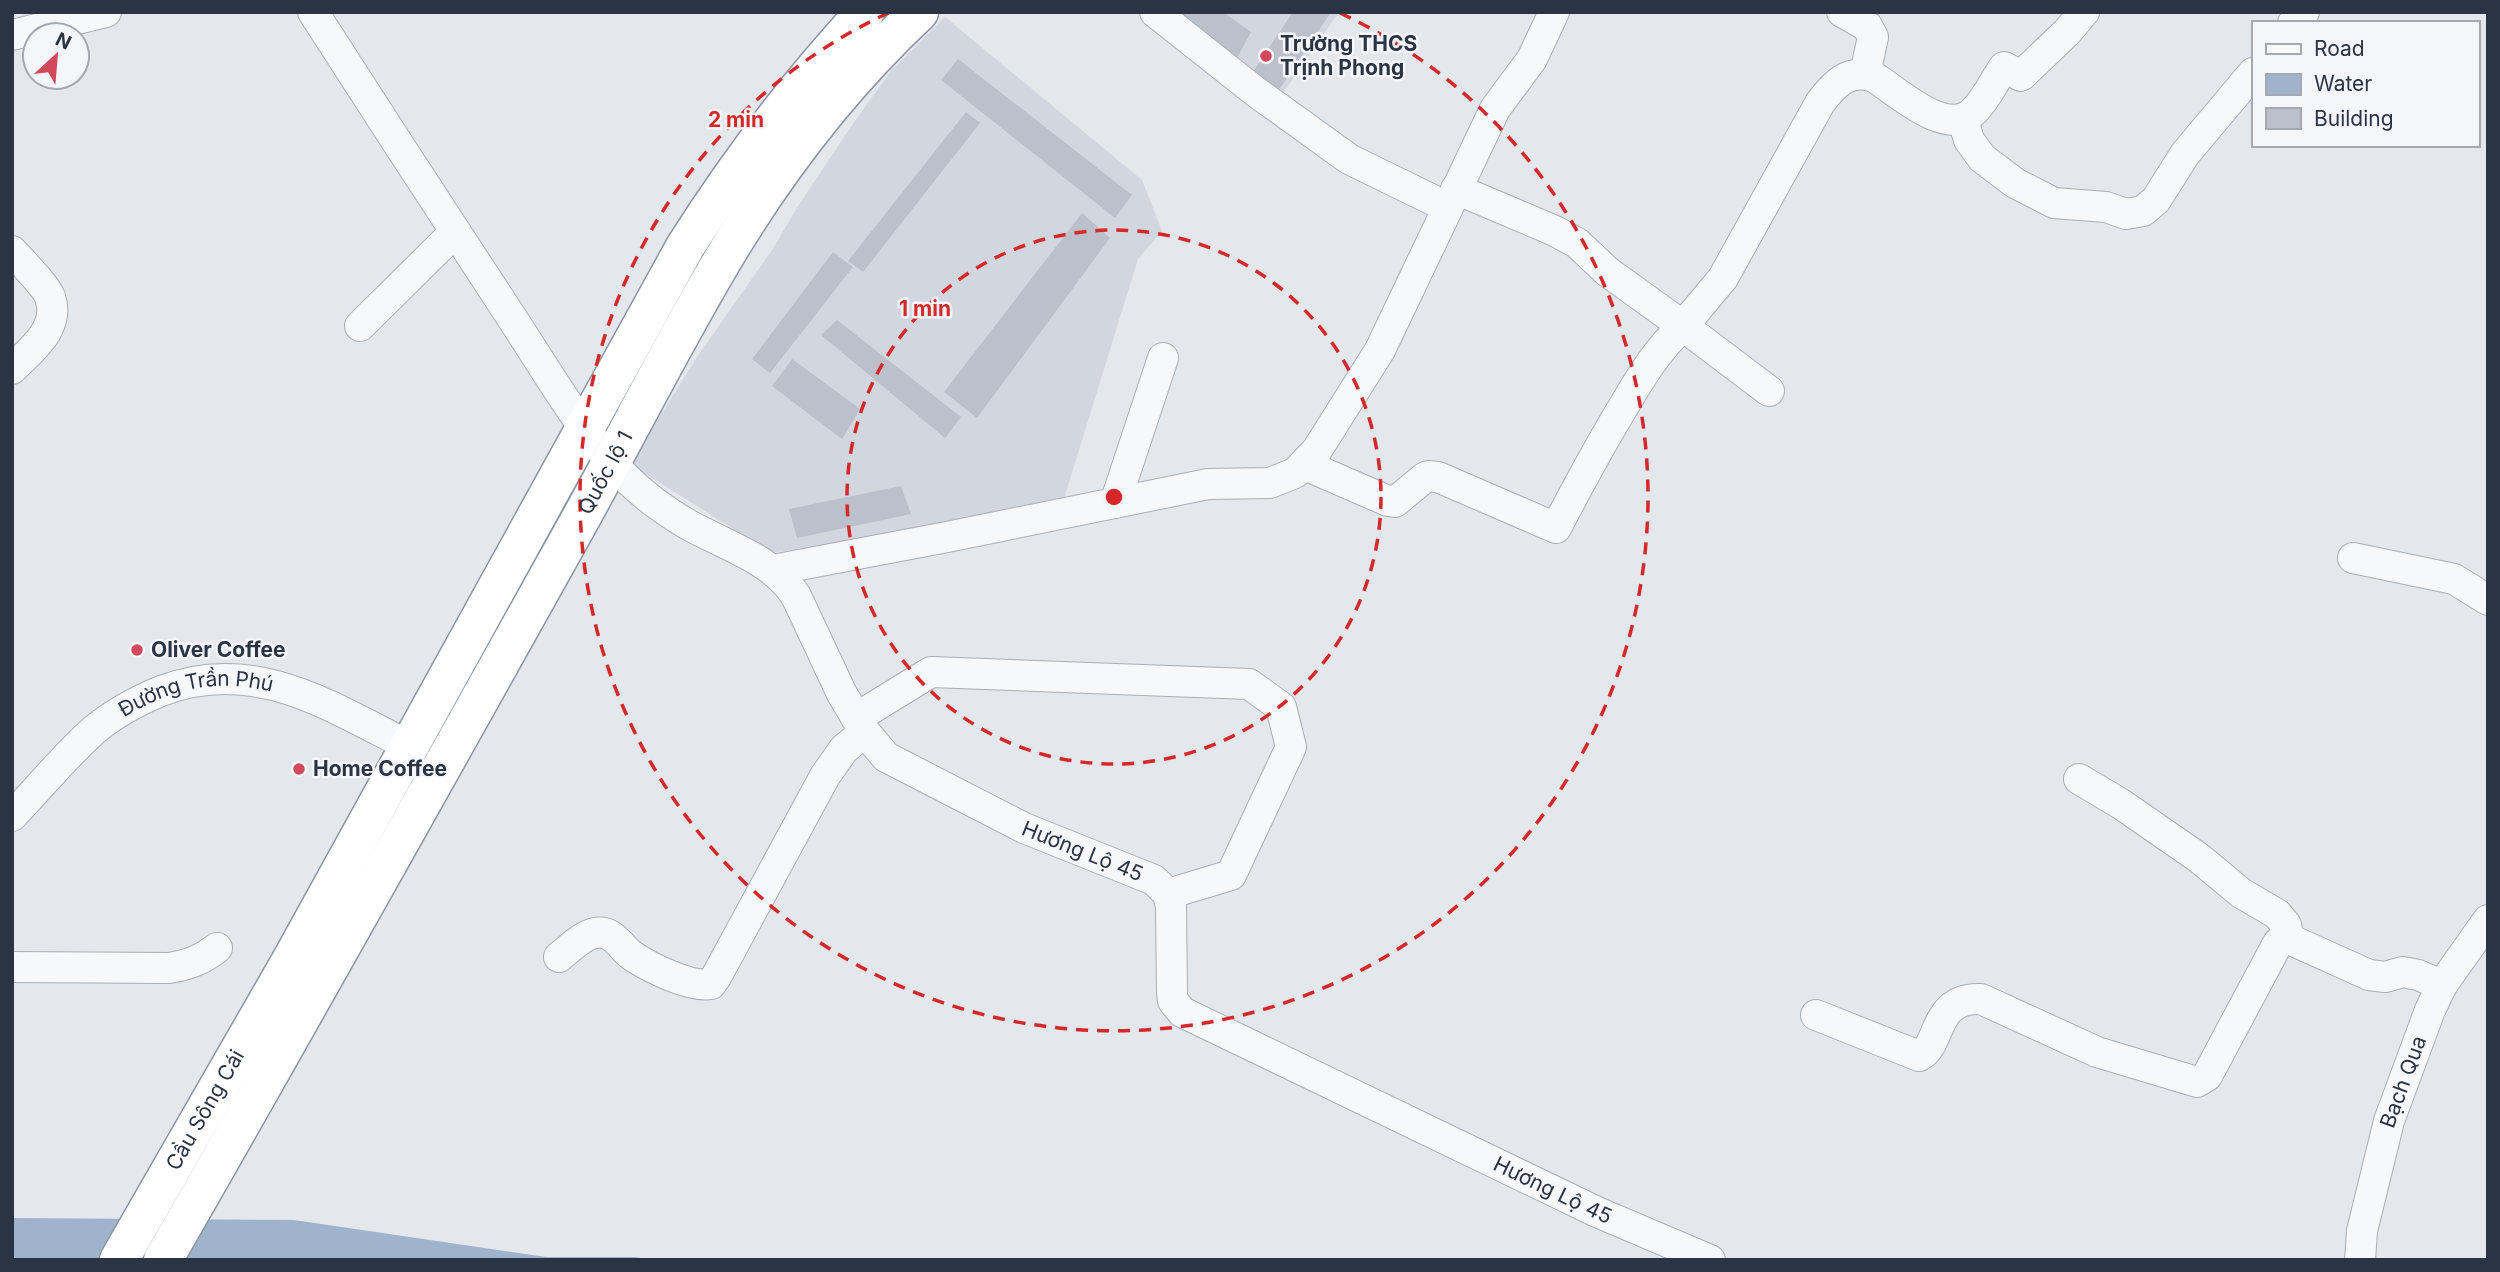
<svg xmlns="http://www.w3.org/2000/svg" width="2500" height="1272" font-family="Inter,sans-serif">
<rect width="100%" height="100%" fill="#e4e7ec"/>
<!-- built -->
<g fill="#d2d6de">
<path d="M 1168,12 L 1339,12 L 1279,99 Z"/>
<path d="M 945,17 L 1142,180 L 1162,231 L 1138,259 L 1062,505 L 1015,515 L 772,553 L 630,464 L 697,357 L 772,250 L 798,206 L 852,125 L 891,71 Z"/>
</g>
<!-- water -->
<path fill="#9fb4cc" d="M 12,1218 L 294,1220 L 546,1257 L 635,1257 L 654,1260 L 12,1260 Z"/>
<!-- building -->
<g fill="#bbc0ca">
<path d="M 1175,12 L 1223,12 L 1251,32 L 1236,60 Z"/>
<path d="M 1293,12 L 1331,12 L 1278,91 L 1252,73 Z"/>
<path d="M 958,59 L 1132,195 L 1115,218 L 941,80 Z"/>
<path d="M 966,112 L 980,123 L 863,272 L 848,261 Z"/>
<path d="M 1082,213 L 1110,238 L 977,418 L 944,392 Z"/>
<path d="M 833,252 L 853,267 L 770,373 L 752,359 Z"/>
<path d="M 837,320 L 961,417 L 945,438 L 821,335 Z"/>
<path d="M 792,359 L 860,409 L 842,439 L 772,386 Z"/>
<path d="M 901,486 L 911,514 L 797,538 L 789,509 Z"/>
</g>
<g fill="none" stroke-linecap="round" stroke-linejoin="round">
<!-- minor casing -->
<g stroke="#a9aeb7" stroke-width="32">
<g id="minor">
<path id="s1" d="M 313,12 C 378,113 444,215 510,315 C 543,365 574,419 613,464 C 634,488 660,508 687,524 C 724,545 773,559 796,596 L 842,694 L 865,732 L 886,757 L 1024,828 L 1154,880 L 1168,894 L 1171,906 L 1172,993 L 1173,1001 L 1182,1012 L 1597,1212 L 1710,1260"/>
<path d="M 1155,12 L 1256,92 L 1349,159 L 1447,207"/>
<path d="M 1842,12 L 1867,26 L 1873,37 L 1865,74"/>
<path d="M 2293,23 L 2304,12"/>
<path d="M 12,35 L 106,12"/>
<path d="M 1963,120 L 1969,140 L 1982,158 L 2015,183 L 2054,203 L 2106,207 L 2126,214 L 2143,211 L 2156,200 L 2185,154 L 2253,73"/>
<path d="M 1456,189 L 1555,231 L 1577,243 L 1608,272 L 1683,326 L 1723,278 L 1820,103 C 1834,84 1849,68 1874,77 C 1898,92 1947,138 1973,112 C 1986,100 1994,81 2004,67 L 2021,76 L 2067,32 L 2084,12"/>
<path d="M 12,251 C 21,261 46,286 50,297 C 61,328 31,350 12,369"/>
<path d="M 360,326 L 455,232"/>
<path d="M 1305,465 L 1388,501 L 1395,502 L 1424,478 L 1428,476 L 1438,477 L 1556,528 C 1578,486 1600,445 1625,404 C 1642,375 1658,349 1683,326 L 1769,391"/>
<path d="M 1115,503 L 1163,358"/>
<path d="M 2353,558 L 2454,579 L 2488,600"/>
<path d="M 773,570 L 947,537 L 1208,484 L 1270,483 L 1295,473 L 1317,450 L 1380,350 L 1495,109 L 1532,59 L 1554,12"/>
<path d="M 856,718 L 931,672 L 1249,684 L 1281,707 L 1291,747 L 1231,875 L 1168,894"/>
<path d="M 2079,779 L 2121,804 L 2199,858 L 2241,893 L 2277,914 L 2286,925 L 2289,939 L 2369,975 L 2385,977 L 2403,972 L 2418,975 L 2442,985"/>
<path id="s2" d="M 12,816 C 39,788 64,757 93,731 C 113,714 137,701 161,691 C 254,655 330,706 411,747"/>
<path d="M 559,957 C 569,949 583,935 595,933 C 614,929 621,949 634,957 C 651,968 691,988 711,984 L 716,977 L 825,776 L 844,749 L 865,732"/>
<path d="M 12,967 L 169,968 C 188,965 202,960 217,948"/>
<path d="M 1816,1015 L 1919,1056 C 1942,1046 1932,997 1981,999 L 2097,1052 L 2197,1082 L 2207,1076 L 2278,943 L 2289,939"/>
<path id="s3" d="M 2360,1260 L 2362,1231 L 2389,1121 L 2430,1010 L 2442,985 L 2488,920"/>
</g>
</g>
<!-- highway casing -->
<g stroke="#8b94a3" stroke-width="41">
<g id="highway">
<path id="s4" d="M 119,1260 L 292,959 L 685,247 C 738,163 797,86 865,12"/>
<path id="s5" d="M 163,1260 C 301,1020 436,778 571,536 C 621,447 667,354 719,266 C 773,174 841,85 919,12"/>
</g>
</g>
<!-- minor -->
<use href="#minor" stroke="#f7f8fa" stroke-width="30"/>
<!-- highway -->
<use href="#highway" stroke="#fff" stroke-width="38"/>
</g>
<!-- distance rings -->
<g fill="none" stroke="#d62828" stroke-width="3.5" stroke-dasharray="12 9">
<circle cx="1114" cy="497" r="267"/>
<path d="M1340 13A534 534 0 1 1 888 13"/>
</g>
<!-- markers -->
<g fill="#d1495b" stroke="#f4f6f9" stroke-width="2.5">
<circle cx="1266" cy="56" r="7"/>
<circle cx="137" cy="650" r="7"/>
<circle cx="299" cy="769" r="7"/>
</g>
<g text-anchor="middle" stroke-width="5" stroke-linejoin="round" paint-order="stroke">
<!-- poi labels -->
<g font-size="21" font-weight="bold" fill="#2b3445" stroke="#f4f6f9" text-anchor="start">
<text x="1280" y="51">Trường THCS<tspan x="1280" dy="24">Trịnh Phong</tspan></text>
<text x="151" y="657">Oliver Coffee</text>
<text x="313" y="776">Home Coffee</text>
</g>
<!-- street labels -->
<g font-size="21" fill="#2b3445" stroke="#f4f6f9">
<text dy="7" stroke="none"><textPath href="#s5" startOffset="903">Quốc lộ 1</textPath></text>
<text dy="7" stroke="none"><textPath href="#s2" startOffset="231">Đường Trần Phú</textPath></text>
<text dy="7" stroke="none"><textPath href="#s1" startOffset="1174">Hương Lộ 45</textPath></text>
<text dy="7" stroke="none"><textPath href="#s3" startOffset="184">Bạch Qua</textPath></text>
<text dy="7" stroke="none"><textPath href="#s4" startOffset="173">Cầu Sông Cái</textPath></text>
<text dy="7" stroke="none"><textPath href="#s1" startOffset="1804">Hương Lộ 45</textPath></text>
</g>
</g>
<circle cx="1114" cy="497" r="10" fill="#d62828" stroke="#f4f6f9" stroke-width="3.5"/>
<g font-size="21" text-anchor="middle" font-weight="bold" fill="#d62828" stroke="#f4f6f9" stroke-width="5" stroke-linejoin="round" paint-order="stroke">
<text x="736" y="127">2 min</text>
<text x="925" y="316">1 min</text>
</g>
<!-- border -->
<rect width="2500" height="1272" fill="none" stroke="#2b3445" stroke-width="28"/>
<!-- legend -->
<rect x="2252" y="21" width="228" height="126" fill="#f4f6f9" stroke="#a4a8b1" stroke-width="2"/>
<rect x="2266" y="44" width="35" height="10" fill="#f7f8fa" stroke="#a4a8b1" stroke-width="2"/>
<text x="2314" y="56" font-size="21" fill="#2b3445">Road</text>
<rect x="2266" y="74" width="35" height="21" fill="#9fb4cc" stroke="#a4a8b1" stroke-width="2"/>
<text x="2314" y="91" font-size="21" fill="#2b3445">Water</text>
<rect x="2266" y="108" width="35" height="21" fill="#bbc0ca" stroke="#a4a8b1" stroke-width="2"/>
<text x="2314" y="126" font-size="21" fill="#2b3445">Building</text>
<!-- north arrow -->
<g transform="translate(56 56) rotate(26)"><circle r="33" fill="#f4f6f9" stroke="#a4a8b1" stroke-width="2"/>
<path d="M0-5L12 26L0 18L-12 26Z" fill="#d1495b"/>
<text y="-10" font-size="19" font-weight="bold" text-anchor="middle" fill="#2b3445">N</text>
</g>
</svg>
